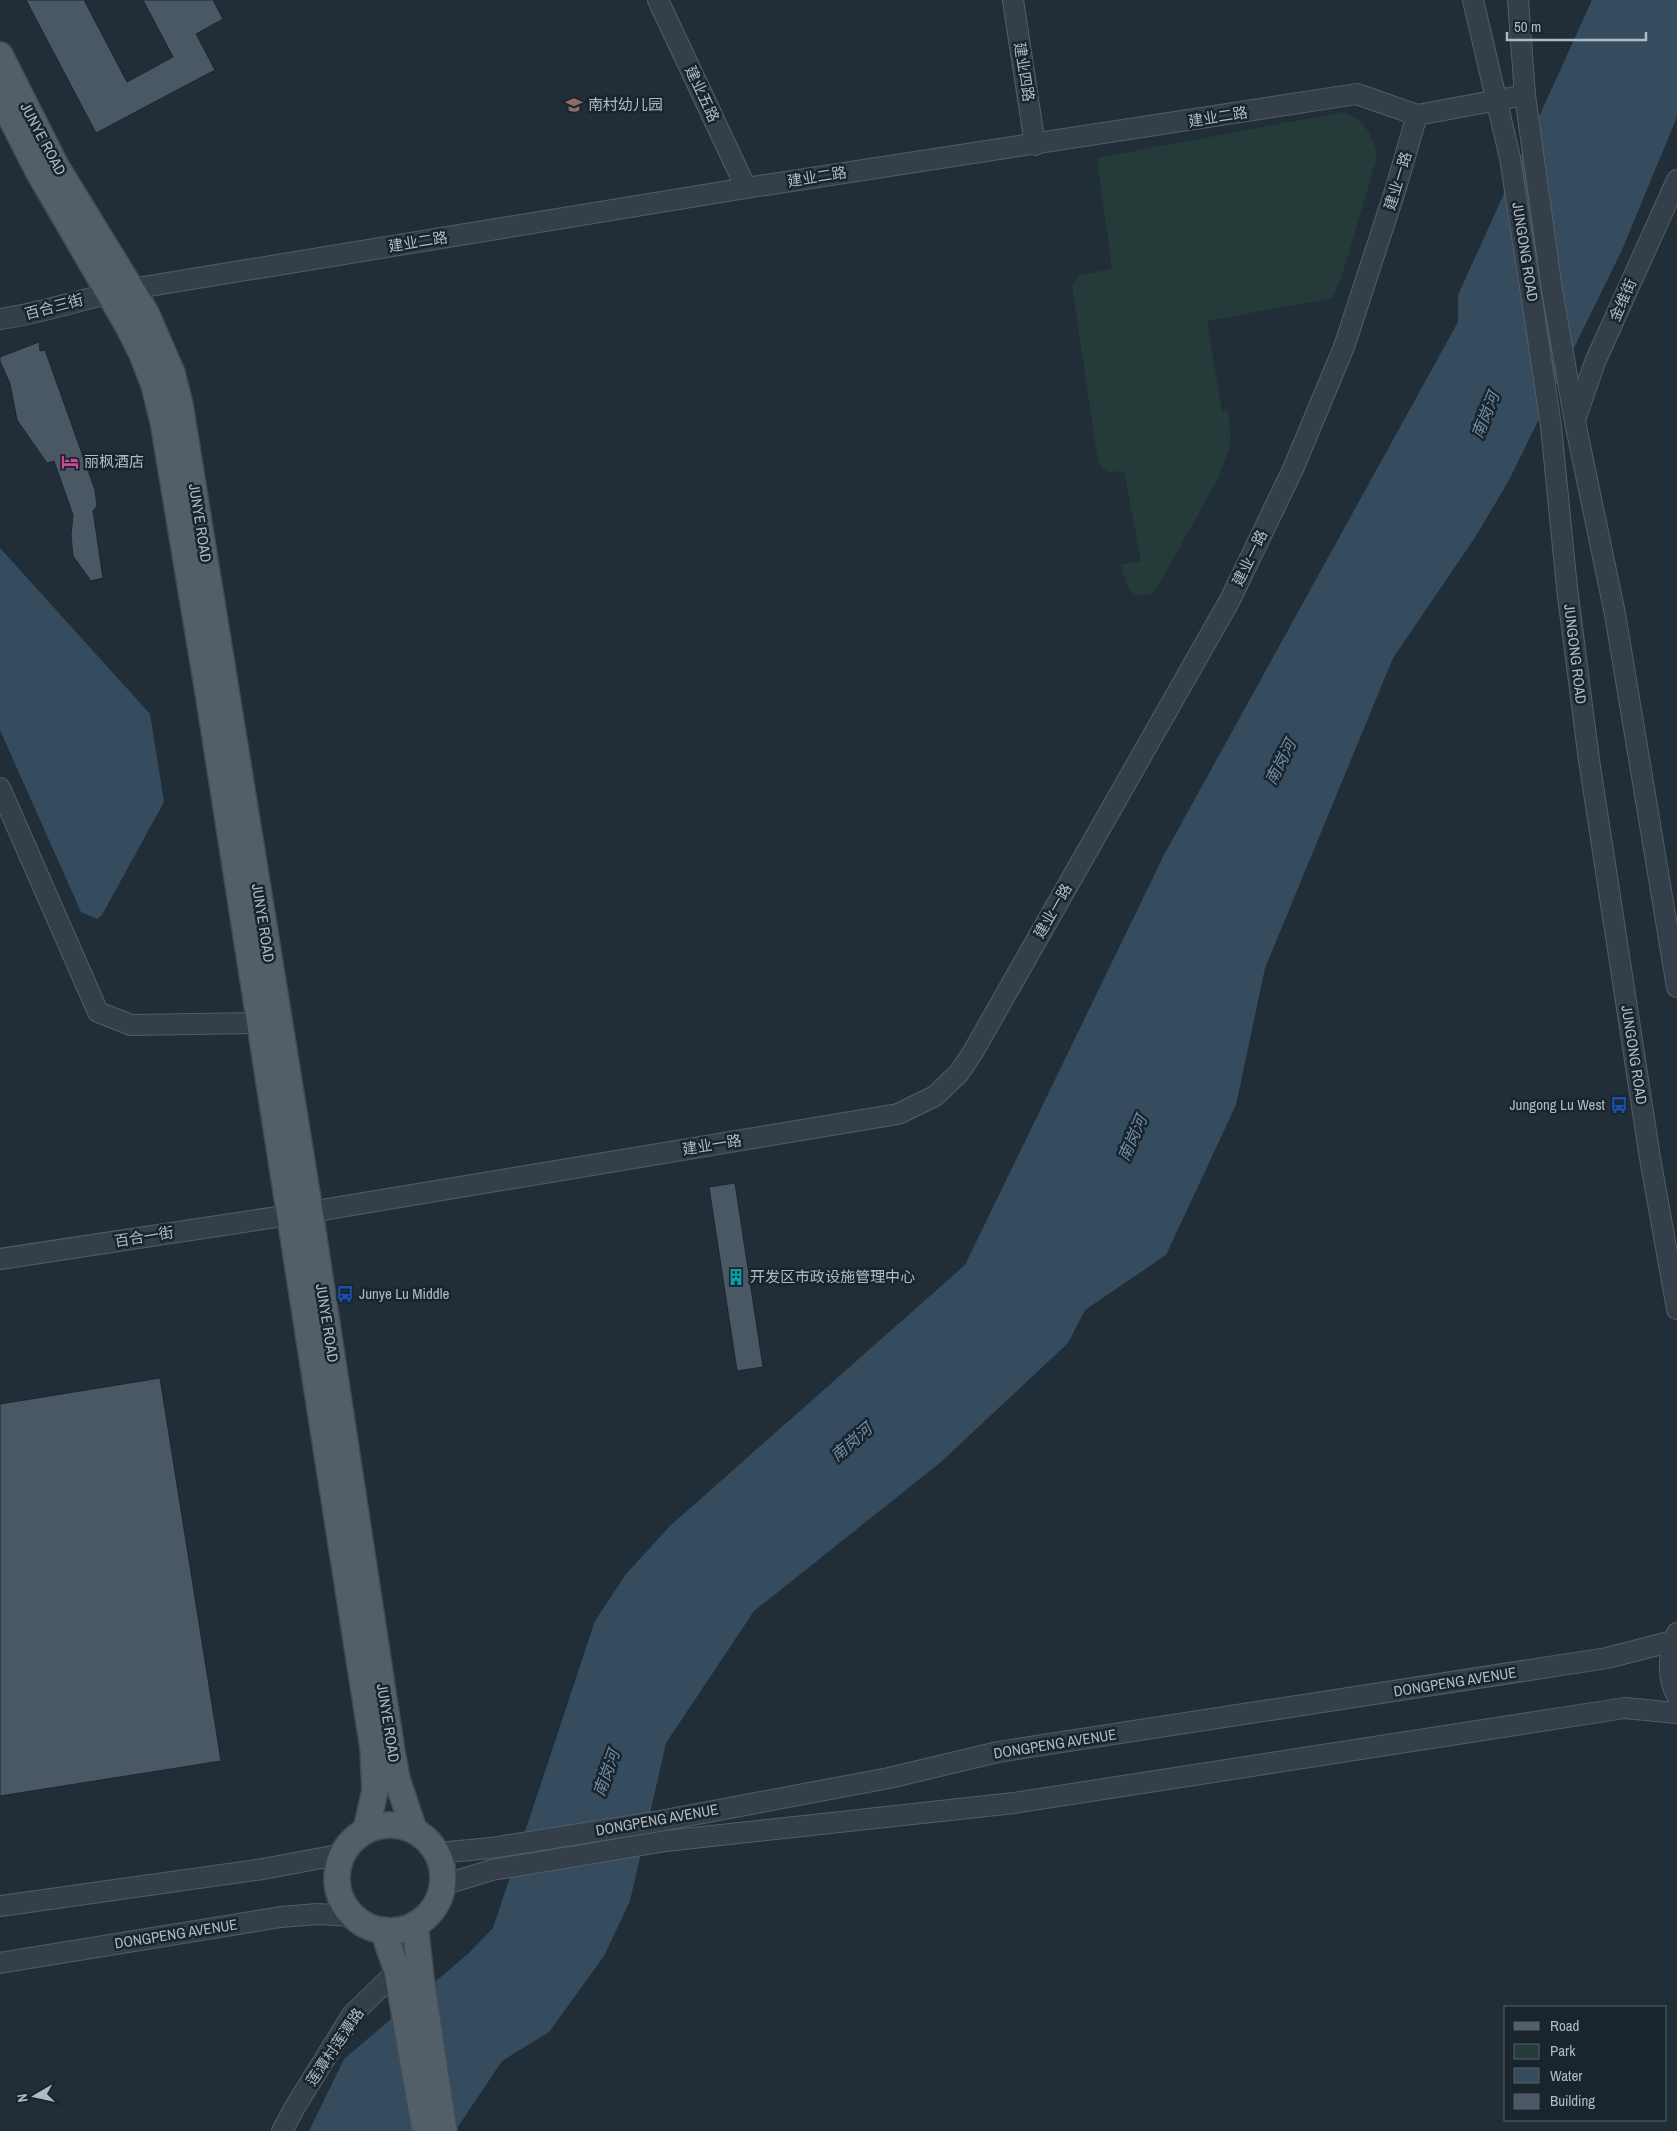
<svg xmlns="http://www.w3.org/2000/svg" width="1677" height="2131" font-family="'Archivo Narrow','Noto Sans SC',sans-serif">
<rect width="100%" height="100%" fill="#212e38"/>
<!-- green -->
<path fill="#243b3a" d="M 1343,112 C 1364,120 1374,135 1377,157 L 1341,279 L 1332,298 L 1207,321 L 1222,411 L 1228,410 L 1231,443 L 1218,479 L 1154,593 C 1128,601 1127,587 1121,565 L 1141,561 L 1124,471 L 1107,472 L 1098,462 L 1072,285 L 1080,275 L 1112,269 L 1097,158 Z"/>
<!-- water -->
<g fill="#354c5f">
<path d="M 1592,0 L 1677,0 L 1677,117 L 1622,250 L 1509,480 L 1476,536 L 1393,658 L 1265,968 L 1236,1105 L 1166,1255 L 1085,1310 L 1068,1343 L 941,1462 L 754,1611 L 666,1743 L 630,1901 L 604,1956 L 549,2032 L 502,2061 L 455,2131 L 309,2131 L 344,2059 L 469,1953 L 493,1928 L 595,1621 L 626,1574 L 670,1526 L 965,1265 L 1164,855 L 1458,322 L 1458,295 Z"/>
<path d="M 0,548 L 150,714 L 164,802 L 102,915 L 97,919 L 81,912 L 0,730 Z"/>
</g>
<!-- building -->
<g fill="#495864" stroke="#1c262f">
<path d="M 26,0 L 84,0 L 127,82 L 173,57 L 143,0 L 213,0 L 223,19 L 196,34 L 215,70 L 96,133 Z"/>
<path d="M 39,342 L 40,351 L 45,350 L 95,490 L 97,506 L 93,511 L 103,578 L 91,581 L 73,556 L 71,535 L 73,515 L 54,461 L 47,463 L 17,420 L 10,384 L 0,361 L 0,357 Z"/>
<path d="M 735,1183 L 763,1367 L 737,1371 L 709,1187 Z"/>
<path d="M 160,1378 L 221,1761 L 0,1796 L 0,1404 Z"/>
</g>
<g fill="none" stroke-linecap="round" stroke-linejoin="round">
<!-- minor casing -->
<g stroke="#525d66" stroke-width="22">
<g id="minor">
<path d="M 658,0 L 746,188"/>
<path d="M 1013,0 L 1035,145"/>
<path d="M 1473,0 L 1510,158 L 1537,332 L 1551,426 L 1567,588 L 1589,760 L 1650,1158 L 1677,1309"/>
<path d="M 1518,0 L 1525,95 L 1552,290 L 1575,422 L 1615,614 L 1677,987"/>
<path d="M 0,319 C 45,313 87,297 131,289 L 746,188 L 1357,94 L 1417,115 L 1525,95"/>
<path d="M 1575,420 L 1595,362 L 1677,180"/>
<path d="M 0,788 L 98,1012 L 131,1025 L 260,1023"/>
<path d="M 0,1259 L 310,1212 L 898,1114 L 935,1096 L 959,1073 L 973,1052 L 1230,600 L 1293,469 L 1344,347 L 1395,191 L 1417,115"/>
<path d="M 1677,1633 C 1668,1651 1667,1678 1677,1696"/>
<path d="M 438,1853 L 491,1848 L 660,1821 L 889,1778 L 998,1752 L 1607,1658 L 1673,1641"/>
<path d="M 443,1885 L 492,1870 L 666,1841 L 1014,1803 L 1625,1708 L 1677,1713"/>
<path d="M 0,1906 L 263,1869 L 343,1854"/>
<path d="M 0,1963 L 281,1917 L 317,1914 L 353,1916"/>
<path d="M 282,2131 L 295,2107 L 352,2015 L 397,1971"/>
</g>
</g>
<!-- major casing -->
<g stroke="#414b55" stroke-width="28">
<g id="major">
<path d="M 0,55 L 56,166 L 146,313 L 172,373 L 180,405 L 310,1212 L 392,1752 L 397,1779 L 414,1830"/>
<path d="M 0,96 L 38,171 L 128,326 L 142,354 L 154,385 L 163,421 L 209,698 L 373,1748 L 375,1791 L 366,1830"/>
<circle cx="390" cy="1878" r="53"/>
<path d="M 415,1925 L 421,1978 L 444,2131"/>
<path d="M 383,1930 L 397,1971 L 425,2131"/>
</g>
</g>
<!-- minor -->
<use href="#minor" stroke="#343f49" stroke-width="20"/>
<!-- major -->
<use href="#major" stroke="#525f69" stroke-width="25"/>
</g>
<!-- icons -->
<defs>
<g id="school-bare" transform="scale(1.35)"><path d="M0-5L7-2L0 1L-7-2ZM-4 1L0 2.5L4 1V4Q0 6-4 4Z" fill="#8d6e63" stroke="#1a242d" stroke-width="2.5" paint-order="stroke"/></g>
<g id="hotel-bare" transform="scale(1.35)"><path d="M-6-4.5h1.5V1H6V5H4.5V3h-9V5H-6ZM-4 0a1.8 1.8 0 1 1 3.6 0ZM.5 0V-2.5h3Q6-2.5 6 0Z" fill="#d1479c" stroke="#1a242d" stroke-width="2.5" paint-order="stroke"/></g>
<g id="bus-bare" transform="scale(1.35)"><path d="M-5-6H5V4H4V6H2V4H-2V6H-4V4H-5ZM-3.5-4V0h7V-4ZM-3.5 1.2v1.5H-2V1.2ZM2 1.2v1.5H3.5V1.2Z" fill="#1a4fb4" stroke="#1a242d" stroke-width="2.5" paint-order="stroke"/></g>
<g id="building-bare" transform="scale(1.35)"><path d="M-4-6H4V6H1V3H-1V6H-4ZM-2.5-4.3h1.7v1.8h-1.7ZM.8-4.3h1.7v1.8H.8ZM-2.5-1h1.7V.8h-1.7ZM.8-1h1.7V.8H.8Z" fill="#0f9aa8" stroke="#1a242d" stroke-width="2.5" paint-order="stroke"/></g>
</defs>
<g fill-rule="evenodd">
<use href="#school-bare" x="574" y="105"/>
<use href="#hotel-bare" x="70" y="462"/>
<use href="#bus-bare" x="1619" y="1105"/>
<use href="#building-bare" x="736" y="1277"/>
<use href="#bus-bare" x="345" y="1294"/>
</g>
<g text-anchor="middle" stroke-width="5" stroke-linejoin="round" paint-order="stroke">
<!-- street labels -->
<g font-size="15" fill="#afbac5" stroke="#1a242d">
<text transform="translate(1024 72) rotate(81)" y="5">建业四路</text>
<text transform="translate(702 94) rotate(65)" y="5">建业五路</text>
<text transform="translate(1218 117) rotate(-9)" y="5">建业二路</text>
<text transform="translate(43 139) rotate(62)" y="5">JUNYE ROAD</text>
<text transform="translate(817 177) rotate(-9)" y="5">建业二路</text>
<text transform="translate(1398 181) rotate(-73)" y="5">建业一路</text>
<text transform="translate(418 242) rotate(-9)" y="5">建业二路</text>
<text transform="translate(1525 252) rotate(81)" y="5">JUNGONG ROAD</text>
<text transform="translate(1623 300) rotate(-66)" y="5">金维街</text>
<text transform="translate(54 307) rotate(-15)" y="5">百合三街</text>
<text transform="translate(200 523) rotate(81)" y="5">JUNYE ROAD</text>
<text transform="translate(1250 558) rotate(-64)" y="5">建业一路</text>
<text transform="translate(1575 654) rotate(83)" y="5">JUNGONG ROAD</text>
<text transform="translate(1053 911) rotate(-60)" y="5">建业一路</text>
<text transform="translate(263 923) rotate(81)" y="5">JUNYE ROAD</text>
<text transform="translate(1634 1055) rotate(81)" y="5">JUNGONG ROAD</text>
<text transform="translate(712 1145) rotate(-9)" y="5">建业一路</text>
<text transform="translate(144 1237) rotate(-9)" y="5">百合一街</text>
<text transform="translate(327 1323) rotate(81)" y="5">JUNYE ROAD</text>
<text transform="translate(1455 1682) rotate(-9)" y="5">DONGPENG AVENUE</text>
<text transform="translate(388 1723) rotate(81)" y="5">JUNYE ROAD</text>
<text transform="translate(1055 1744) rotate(-9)" y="5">DONGPENG AVENUE</text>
<text transform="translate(657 1820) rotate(-10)" y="5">DONGPENG AVENUE</text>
<text transform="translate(176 1934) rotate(-9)" y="5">DONGPENG AVENUE</text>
<text transform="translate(335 2047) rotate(-56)" y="5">莲潭村莲潭路</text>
</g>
<!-- poi labels -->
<g font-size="15" fill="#afbac5" stroke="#1a242d" text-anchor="start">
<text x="588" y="110">南村幼儿园</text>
<text x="84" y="467">丽枫酒店</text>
<text x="1605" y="1110" text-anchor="end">Jungong Lu West</text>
<text x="750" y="1282">开发区市政设施管理中心</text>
<text x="359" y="1299">Junye Lu Middle</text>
</g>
<!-- water labels -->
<g font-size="16" font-style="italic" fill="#708fa9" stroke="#1a242d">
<text transform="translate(1485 415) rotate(-68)" y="6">南岗河</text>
<text transform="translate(1280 762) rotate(-63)" y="6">南岗河</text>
<text transform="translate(1132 1138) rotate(-66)" y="6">南岗河</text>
<text transform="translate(851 1442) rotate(-41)" y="6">南岗河</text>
<text transform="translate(606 1773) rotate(-70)" y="6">南岗河</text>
</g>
</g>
<!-- legend -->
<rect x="1504" y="2006" width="162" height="115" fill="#1a242d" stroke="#56606a"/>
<rect x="1514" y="2022" width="25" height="8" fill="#525f69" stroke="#56606a"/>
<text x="1550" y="2031" font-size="15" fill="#afbac5">Road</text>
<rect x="1514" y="2044" width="25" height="15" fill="#243b3a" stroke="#56606a"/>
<text x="1550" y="2056" font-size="15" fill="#afbac5">Park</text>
<rect x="1514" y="2068" width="25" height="15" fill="#354c5f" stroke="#56606a"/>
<text x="1550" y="2081" font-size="15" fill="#afbac5">Water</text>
<rect x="1514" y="2094" width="25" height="15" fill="#495864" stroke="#56606a"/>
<text x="1550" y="2106" font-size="15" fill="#afbac5">Building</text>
<!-- north arrow -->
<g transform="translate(35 2096) rotate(261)" stroke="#1a242d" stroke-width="4" paint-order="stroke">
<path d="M0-4L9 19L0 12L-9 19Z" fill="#afbac5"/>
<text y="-8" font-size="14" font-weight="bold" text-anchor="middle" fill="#afbac5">N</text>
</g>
<!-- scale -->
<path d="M1507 32v8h139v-8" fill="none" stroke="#afbac5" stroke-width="2.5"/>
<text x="1514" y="32" font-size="15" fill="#afbac5" stroke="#1a242d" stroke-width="4" paint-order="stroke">50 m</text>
</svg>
